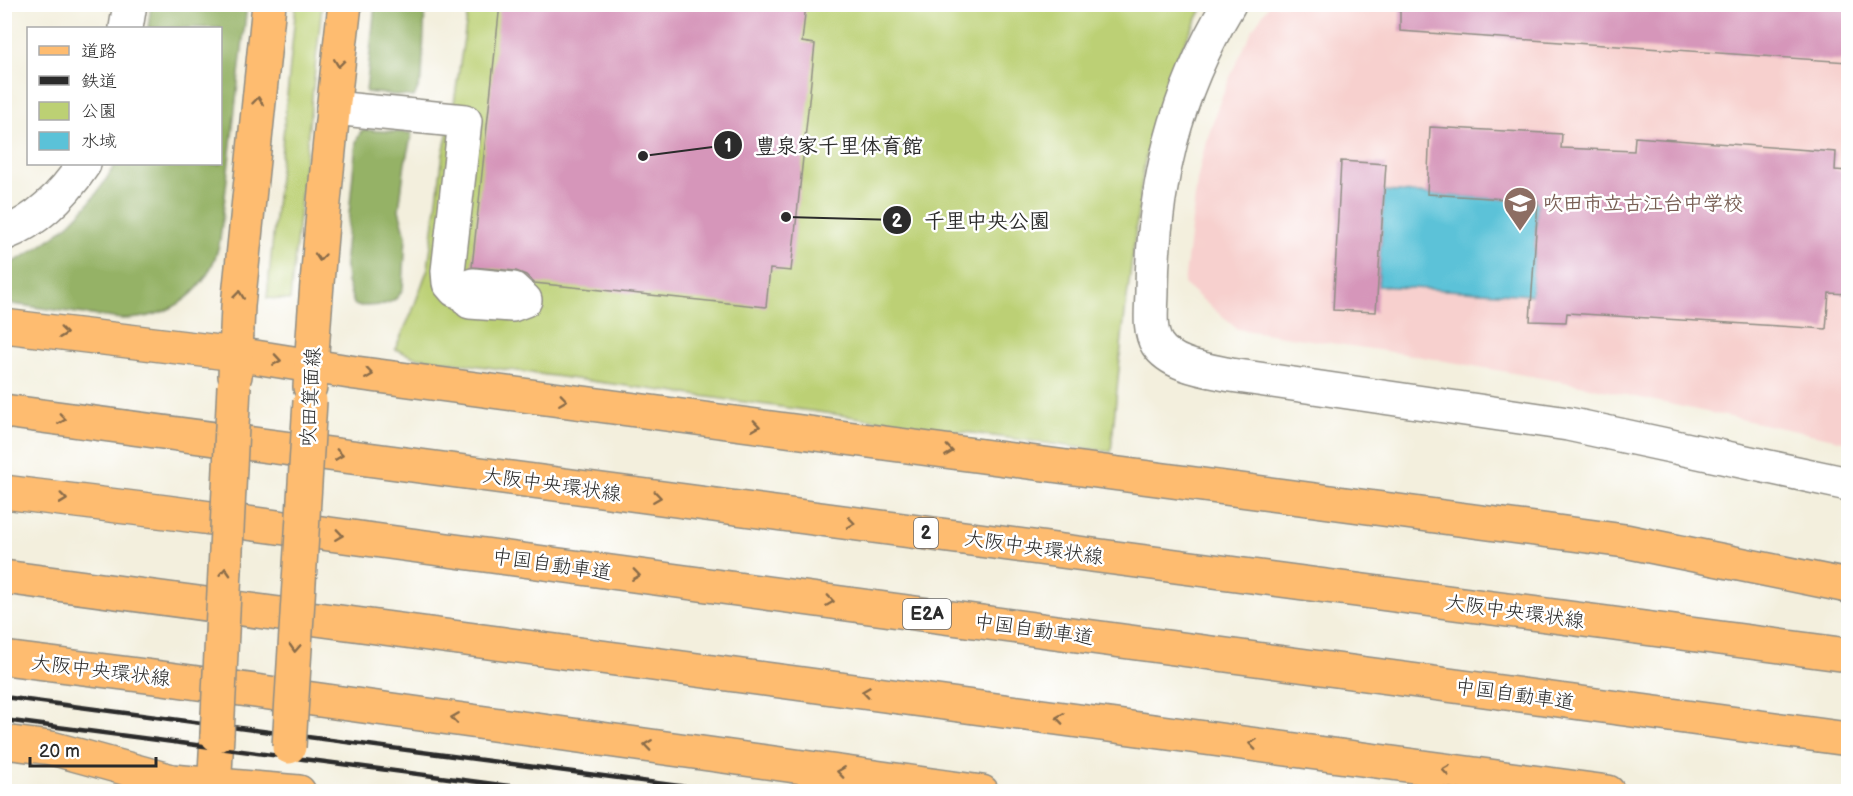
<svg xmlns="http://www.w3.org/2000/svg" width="1853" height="796" font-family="'Balsamiq Sans','Klee One',sans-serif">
<rect width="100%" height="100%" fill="#fff"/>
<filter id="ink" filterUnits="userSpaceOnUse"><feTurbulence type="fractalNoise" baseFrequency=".0167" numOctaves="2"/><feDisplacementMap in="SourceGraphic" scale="12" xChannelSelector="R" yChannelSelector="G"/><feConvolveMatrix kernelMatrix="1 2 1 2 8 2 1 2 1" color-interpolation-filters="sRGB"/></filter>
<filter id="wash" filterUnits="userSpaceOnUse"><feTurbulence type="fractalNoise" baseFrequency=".008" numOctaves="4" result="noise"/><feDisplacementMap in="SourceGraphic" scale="24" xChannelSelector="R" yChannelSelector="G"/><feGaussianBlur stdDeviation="1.35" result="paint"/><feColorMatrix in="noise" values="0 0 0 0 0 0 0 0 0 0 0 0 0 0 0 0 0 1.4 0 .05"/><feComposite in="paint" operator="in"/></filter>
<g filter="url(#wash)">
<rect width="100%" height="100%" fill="#f3efdd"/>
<!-- built -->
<path fill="#f7d0ce" d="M 1269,5 L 1848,5 L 1848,442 L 1575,384 L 1405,354 L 1237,329 L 1184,284 L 1197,181 L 1203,153 L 1217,109 L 1233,70 L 1254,27 Z"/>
<!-- green -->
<g fill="#bcd074" stroke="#747e50" stroke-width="1.5">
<path d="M 296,5 L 322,5 L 290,300 L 267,298 Z"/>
<path d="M 469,5 L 1204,5 L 1174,63 L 1155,119 L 1144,165 L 1122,337 L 1111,452 L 414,357 L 395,349 L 412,312 L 428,268 L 443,154 L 454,103 Z"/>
</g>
<!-- forest -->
<g fill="#95b266" stroke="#606e48" stroke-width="1.5">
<path d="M 151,5 L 247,5 L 220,240 C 210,291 172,319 121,319 L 5,303 L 5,266 C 52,244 91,210 115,164 L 220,164 L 220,28 L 148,28 Z"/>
<path d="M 375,5 L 425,5 L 422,78 L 414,97 L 366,92 Z"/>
<path d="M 366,130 L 412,133 L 405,163 L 399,210 L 406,236 L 403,288 C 397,307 374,306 357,306 L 354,304 L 347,282 L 345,257 L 356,142 L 361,131 Z"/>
</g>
<!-- water -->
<path fill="#5bc2d8" stroke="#437682" stroke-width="1.5" d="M 1384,191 L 1538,201 L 1532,295 L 1378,286 Z"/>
<g id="blocks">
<!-- building -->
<g fill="#d696ba">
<path d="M 500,4 L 806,4 L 802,42 L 815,44 L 791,271 L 770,269 L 766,307 L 534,283 L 526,275 L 516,271 L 472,267 Z"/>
<path d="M 1400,4 L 1848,4 L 1848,62 L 1400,31 Z"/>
<path d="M 1430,127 L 1562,134 L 1561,148 L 1634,151 L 1635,137 L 1836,152 L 1835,170 L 1848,171 L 1848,294 L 1829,293 L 1826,329 L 1567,313 L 1566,322 L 1530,321 L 1538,201 L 1427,194 Z"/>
<path d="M 1341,161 L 1386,164 L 1376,312 L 1333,310 Z"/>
</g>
</g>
</g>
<g filter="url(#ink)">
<use href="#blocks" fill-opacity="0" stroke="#8f8d84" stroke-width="1.5"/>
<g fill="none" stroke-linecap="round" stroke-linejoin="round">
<!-- minor casing -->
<g stroke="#8f8d84" stroke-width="36">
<g id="minor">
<path d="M 1229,4 C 1175,94 1153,186 1152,290 C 1152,307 1148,329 1157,344 C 1171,366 1208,370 1231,375 L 1568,424 L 1848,484"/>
<path d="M 126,28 L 130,4"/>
<path d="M 333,108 L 465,121 L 448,271 L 449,283 L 455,290 L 460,290 L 470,302 L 512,305 L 525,300 L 513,289 L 473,285 L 460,290"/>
<path d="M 4,234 C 39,220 64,194 84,164"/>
</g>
</g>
<!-- major casing -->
<g stroke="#8f8d84" stroke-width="36">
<g id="major">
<path d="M 4,326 L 236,354 L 356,373 L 1625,541 L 1848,586"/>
<path d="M 235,376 L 238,306 L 269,4"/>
<path d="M 310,387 C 317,259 330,132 345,4"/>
<path d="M 4,411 L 1848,655"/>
<path d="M 4,658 L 162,678 L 982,792"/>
<path d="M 4,742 L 51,748 L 172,781 L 299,792"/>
<path d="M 214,792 L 217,735"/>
</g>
</g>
<!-- highway casing -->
<g stroke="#8f8d84" stroke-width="36">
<g id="highway">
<path d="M 4,492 L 166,512 L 1848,739"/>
<path d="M 4,577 L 1608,792"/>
</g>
</g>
<!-- minor -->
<use href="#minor" stroke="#fff" stroke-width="33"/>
<!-- major -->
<use href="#major" stroke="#febc70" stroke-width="33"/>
<!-- highway -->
<use href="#highway" stroke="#febc70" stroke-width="33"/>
<!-- rail -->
<g stroke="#2b2b2b" stroke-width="4.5">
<path d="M 4,697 L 725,792"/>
<path d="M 4,720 L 556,792"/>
</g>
<!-- major-bridge casing -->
<g stroke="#8f8d84" stroke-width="36" stroke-linecap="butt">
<g id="major-bridge">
<path d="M 217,735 L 234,386"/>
<path d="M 289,747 L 310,401"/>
</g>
</g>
<!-- major-bridge -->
<use href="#major-bridge" stroke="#febc70" stroke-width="33"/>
</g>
<!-- one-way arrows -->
<defs><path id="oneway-chevron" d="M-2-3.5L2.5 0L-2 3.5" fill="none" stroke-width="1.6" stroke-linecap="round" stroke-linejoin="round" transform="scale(1.5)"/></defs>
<g stroke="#8a6c4a">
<use href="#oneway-chevron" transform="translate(339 63) rotate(97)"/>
<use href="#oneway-chevron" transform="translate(258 101) rotate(-84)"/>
<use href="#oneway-chevron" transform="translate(320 257) rotate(95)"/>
<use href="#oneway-chevron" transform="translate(239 295) rotate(-84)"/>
<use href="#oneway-chevron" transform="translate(63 333) rotate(7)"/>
<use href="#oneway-chevron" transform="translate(277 360) rotate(9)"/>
<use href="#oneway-chevron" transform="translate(369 374) rotate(8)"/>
<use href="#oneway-chevron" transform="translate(563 400) rotate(8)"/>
<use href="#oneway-chevron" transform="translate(62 419) rotate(8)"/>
<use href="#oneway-chevron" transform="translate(756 426) rotate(8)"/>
<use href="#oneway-chevron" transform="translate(949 451) rotate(8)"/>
<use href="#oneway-chevron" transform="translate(339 455) rotate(8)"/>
<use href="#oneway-chevron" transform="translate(657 497) rotate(8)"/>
<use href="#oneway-chevron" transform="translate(63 499) rotate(7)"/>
<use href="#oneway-chevron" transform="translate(851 523) rotate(8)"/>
<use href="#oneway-chevron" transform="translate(339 535) rotate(8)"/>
<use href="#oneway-chevron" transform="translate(225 572) rotate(-87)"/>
<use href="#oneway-chevron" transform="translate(636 575) rotate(8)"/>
<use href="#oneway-chevron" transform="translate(830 601) rotate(8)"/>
<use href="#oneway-chevron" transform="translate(295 648) rotate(93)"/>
<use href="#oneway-chevron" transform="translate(866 692) rotate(-172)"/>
<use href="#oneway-chevron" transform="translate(455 718) rotate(-172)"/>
<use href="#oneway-chevron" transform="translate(1060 718) rotate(-172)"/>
<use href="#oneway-chevron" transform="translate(1253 744) rotate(-172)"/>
<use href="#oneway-chevron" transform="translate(648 745) rotate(-172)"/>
<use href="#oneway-chevron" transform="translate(1446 770) rotate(-172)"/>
<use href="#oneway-chevron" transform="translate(841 772) rotate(-172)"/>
</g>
</g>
<!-- icons -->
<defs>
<g id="school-pin" transform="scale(1.725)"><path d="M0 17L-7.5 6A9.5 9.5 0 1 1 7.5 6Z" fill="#8d6e63" stroke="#fff"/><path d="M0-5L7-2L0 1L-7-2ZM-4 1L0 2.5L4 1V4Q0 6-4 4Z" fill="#fff"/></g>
</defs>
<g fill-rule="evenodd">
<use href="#school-pin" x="1520" y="203"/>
</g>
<g text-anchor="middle" stroke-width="5" stroke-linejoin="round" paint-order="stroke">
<!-- shield labels -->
<g fill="#fff" stroke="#6b6b6b" stroke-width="1.5">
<rect x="914" y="518" width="24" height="30" rx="4.5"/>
<rect x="903" y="599" width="48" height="30" rx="4.5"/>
</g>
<g font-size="18" font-weight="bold" fill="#2b2b2b">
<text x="926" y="539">2</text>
<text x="927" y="620">E2A</text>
</g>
<!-- education labels -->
<g font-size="20" font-weight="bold" fill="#785e54" stroke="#fff" text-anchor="start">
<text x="1543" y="210">吹田市立古江台中学校</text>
</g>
<!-- street labels -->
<g font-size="20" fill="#2b2b2b" stroke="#fff">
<text transform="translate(310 397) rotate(-87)" y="7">吹田箕面線</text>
<text transform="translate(552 484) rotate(8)" y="7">大阪中央環状線</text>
<text transform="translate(1034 547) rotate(8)" y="7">大阪中央環状線</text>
<text transform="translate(552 564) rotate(8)" y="7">中国自動車道</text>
<text transform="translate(1515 611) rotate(8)" y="7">大阪中央環状線</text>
<text transform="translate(1034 629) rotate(8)" y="7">中国自動車道</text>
<text transform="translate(101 670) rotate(7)" y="7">大阪中央環状線</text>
<text transform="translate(1515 694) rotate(8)" y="7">中国自動車道</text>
</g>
</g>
<!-- callouts -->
<path fill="none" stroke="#2b2b2b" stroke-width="2" d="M643 156L728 145M786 217L897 220"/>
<g fill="#2b2b2b" stroke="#fff" stroke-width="2">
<circle cx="643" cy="156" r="6"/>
<circle cx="786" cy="217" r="6"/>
<circle cx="728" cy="145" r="15"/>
<circle cx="897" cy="220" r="15"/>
</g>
<g font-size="18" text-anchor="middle" font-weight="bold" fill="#fff">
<text x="728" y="152">1</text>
<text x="897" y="227">2</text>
</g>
<g font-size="21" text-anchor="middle" font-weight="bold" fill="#2b2b2b" stroke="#fff" stroke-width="5" stroke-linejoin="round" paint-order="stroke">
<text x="839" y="153">豊泉家千里体育館</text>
<text x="987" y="228">千里中央公園</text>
</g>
<!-- margin -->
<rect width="1853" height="796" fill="none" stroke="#fff" stroke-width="24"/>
<!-- legend -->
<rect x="27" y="27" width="195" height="138" fill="#ffffff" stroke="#aaaaaa" stroke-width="1.5"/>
<rect x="39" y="46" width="30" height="9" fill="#febc70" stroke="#aaaaaa" stroke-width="1.5"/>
<text x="81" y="57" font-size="18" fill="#2b2b2b">道路</text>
<rect x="39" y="76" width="30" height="9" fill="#2b2b2b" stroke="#aaaaaa" stroke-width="1.5"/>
<text x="81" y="87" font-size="18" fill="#2b2b2b">鉄道</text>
<rect x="39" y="102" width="30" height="18" fill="#bcd074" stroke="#aaaaaa" stroke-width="1.5"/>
<text x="81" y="117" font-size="18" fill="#2b2b2b">公園</text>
<rect x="39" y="132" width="30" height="18" fill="#5bc2d8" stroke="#aaaaaa" stroke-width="1.5"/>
<text x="81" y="147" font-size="18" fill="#2b2b2b">水域</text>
<!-- scale -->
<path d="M30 757v9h126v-9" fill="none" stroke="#2b2b2b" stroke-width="3"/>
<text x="39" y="757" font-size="18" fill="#2b2b2b" stroke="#ffffff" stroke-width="4.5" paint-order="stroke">20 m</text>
</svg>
